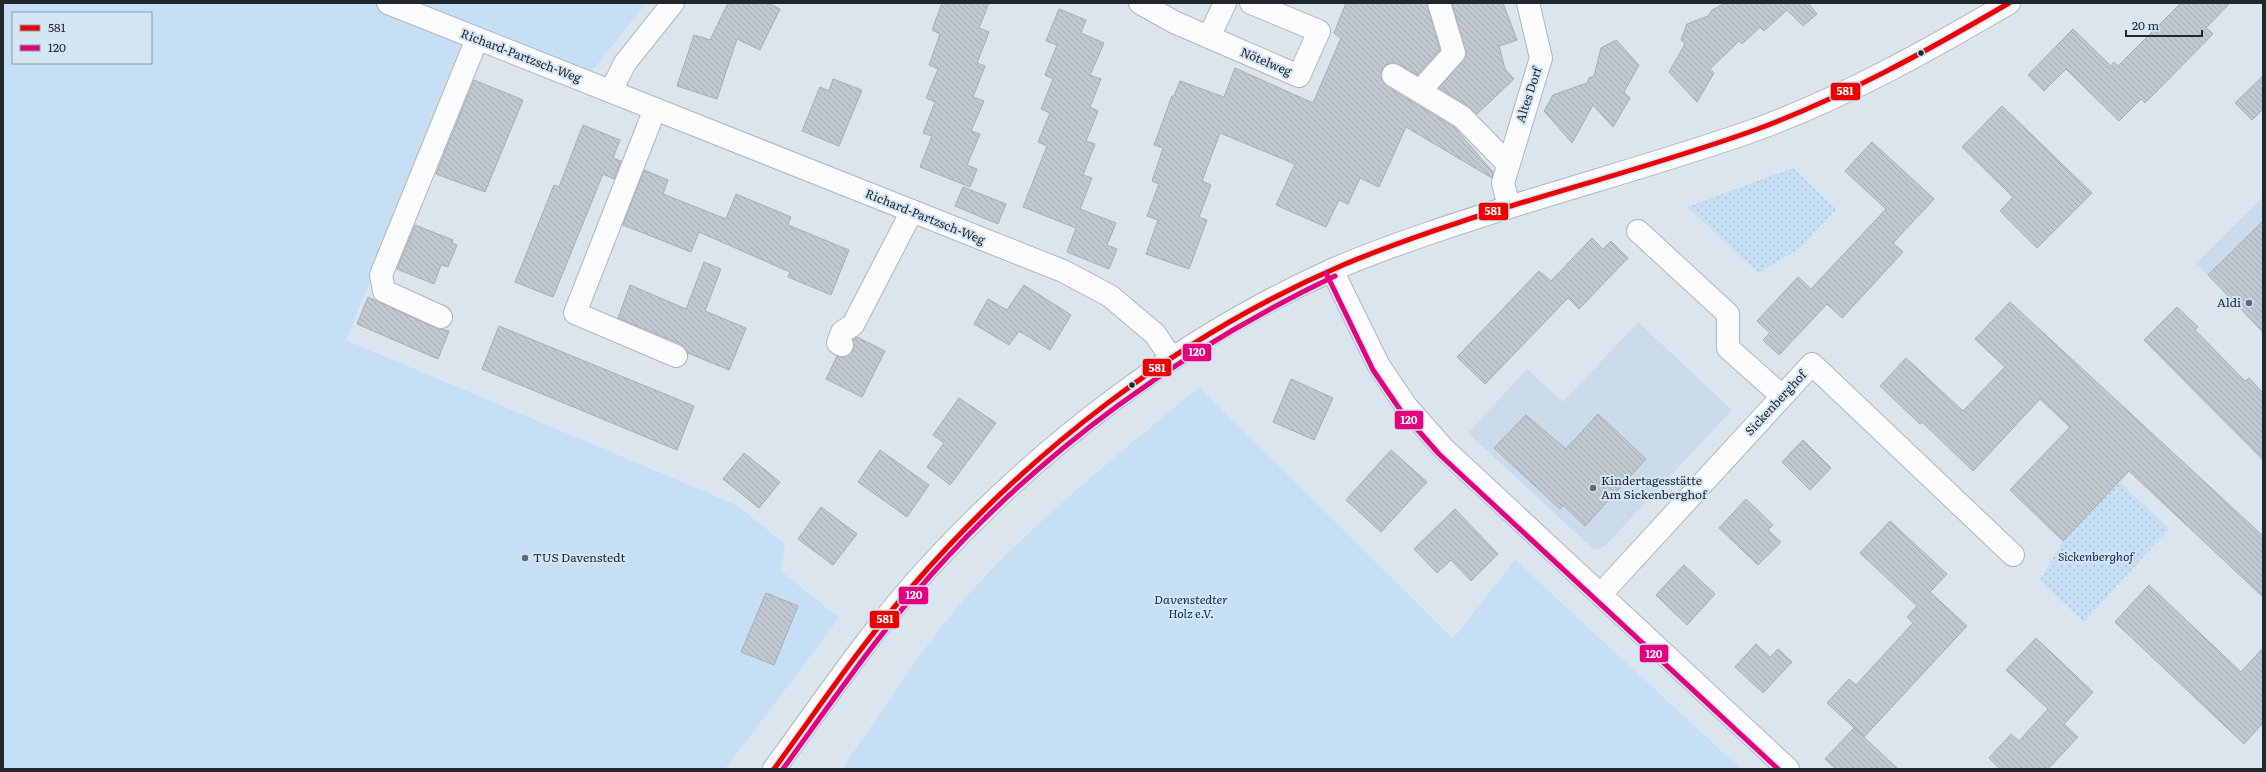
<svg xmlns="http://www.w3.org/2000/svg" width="2266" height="772" font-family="Literata,serif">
<defs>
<pattern id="grass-dots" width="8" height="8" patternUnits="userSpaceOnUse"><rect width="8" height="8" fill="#c5dff6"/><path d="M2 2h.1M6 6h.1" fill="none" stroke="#a9bfd3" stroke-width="1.8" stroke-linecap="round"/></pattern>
<pattern id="building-back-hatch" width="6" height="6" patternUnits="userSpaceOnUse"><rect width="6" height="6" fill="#c1c8cf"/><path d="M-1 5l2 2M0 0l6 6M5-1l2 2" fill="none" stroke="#a5acb2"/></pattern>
</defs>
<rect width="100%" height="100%" fill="#dbe5ee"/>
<!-- built -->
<g fill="#cadcec">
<path d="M 2261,199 L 2263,202 L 2263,332 L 2196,263 Z"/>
<path d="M 1638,322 L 1732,410 L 1605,546 L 1599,549 L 1592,548 L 1468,433 L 1527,369 L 1563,402 Z"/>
</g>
<!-- grass -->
<g fill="url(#grass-dots)">
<path d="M 1793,168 L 1836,209 L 1801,247 L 1759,273 L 1687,207 Z"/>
<path d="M 2120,482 L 2169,529 L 2084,622 L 2040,580 L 2063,541 Z"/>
</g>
<!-- garden -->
<g fill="#c5dff6" fill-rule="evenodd">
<path d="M 3,3 L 646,3 L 592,71 L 475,27 L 346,340 L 736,505 L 785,544 L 781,571 L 839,618 L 725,769 L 3,769 ZM 13,13 L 151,13 L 151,63 L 13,63 Z"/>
<path d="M 1199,387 L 1453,639 L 1515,560 L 1741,769 L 842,769 C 890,700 935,626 995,566 C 1058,502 1130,445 1199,387 Z"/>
</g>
<!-- building -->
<g fill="url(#building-back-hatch)" stroke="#a6adb4">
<path d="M 728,3 L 768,3 L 780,9 L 760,50 L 737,39 L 717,99 L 677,86 L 694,35 L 710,40 Z"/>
<path d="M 942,3 L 989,3 L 979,28 L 989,32 L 977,63 L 985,66 L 973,97 L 984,101 L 971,131 L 980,134 L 967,165 L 977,169 L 970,187 L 920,167 L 932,136 L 923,133 L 935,102 L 926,98 L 938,69 L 929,65 L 940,34 L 932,30 Z"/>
<path d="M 1346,3 L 1427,3 L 1440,50 L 1417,75 L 1399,64 L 1387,64 L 1382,69 L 1382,81 L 1386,86 L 1454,127 L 1493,172 L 1492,178 L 1406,127 L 1379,187 L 1360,178 L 1348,204 L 1339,200 L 1326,227 L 1276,205 L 1295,164 L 1220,133 L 1202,181 L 1211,185 L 1199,217 L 1207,220 L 1189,269 L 1146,254 L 1158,220 L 1147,216 L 1159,184 L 1152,181 L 1163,148 L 1154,145 L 1172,96 L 1174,96 L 1180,81 L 1224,97 L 1235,68 L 1313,103 L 1341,38 L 1334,33 Z"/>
<path d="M 1452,3 L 1503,3 L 1517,40 L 1499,46 L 1505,69 L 1514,79 L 1477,114 L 1468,106 L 1439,88 L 1466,55 Z"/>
<path d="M 1726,3 L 1808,3 L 1817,14 L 1803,26 L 1787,10 L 1764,31 L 1760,27 L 1742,44 L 1739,41 L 1710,69 L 1714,73 L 1697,102 L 1669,72 L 1685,44 L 1681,40 L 1687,24 L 1708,16 L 1712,10 Z"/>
<path d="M 2181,3 L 2230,3 L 2206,28 L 2213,34 L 2145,103 L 2141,99 L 2119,121 L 2066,69 L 2044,91 L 2028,75 L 2073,29 L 2111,66 L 2114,62 L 2118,66 Z"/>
<path d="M 1059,9 L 1086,20 L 1081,33 L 1104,43 L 1090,75 L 1101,79 L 1090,107 L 1098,111 L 1086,141 L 1095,144 L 1083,175 L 1092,178 L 1080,209 L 1116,223 L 1107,245 L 1117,249 L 1109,269 L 1067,252 L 1076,228 L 1023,207 L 1047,146 L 1038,142 L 1050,113 L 1041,109 L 1053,79 L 1045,75 L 1057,45 L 1046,41 Z"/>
<path d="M 1616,40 L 1639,65 L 1624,92 L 1630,98 L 1613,127 L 1593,105 L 1572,143 L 1544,111 L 1553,95 L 1587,83 L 1589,78 L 1594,76 L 1601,48 Z"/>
<path d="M 2263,76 L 2263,109 L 2252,120 L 2235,103 Z"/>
<path d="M 833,79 L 862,90 L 839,146 L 802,131 L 820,87 L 829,91 Z"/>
<path d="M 474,80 L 523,100 L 485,192 L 436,174 Z"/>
<path d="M 2002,106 L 2092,193 L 2037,248 L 2000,211 L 2013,197 L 1962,147 Z"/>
<path d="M 583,125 L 620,140 L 613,158 L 621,161 L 614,179 L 603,174 L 553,297 L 515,282 L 554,185 L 559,187 Z"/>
<path d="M 1872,142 L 1934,199 L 1893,243 L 1903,252 L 1842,318 L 1827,304 L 1779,355 L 1763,340 L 1770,333 L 1757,321 L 1798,277 L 1811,289 L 1886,209 L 1845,171 Z"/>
<path d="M 644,170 L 668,180 L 663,194 L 726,219 L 736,194 L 791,217 L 788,225 L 849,250 L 831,295 L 788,277 L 790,272 L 699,232 L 691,252 L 623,225 Z"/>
<path d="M 963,187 L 1006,204 L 998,224 L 955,206 Z"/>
<path d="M 2263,221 L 2263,332 L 2208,275 Z"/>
<path d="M 415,225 L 453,240 L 452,243 L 457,245 L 448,267 L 441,265 L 434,284 L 397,269 Z"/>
<path d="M 1592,238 L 1603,249 L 1611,241 L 1628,258 L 1579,309 L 1568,298 L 1485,384 L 1457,357 L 1539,271 L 1551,281 Z"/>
<path d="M 704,262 L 721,269 L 705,311 L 746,328 L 729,370 L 688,353 L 681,344 L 618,318 L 630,285 L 686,309 Z"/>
<path d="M 1024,285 L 1071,315 L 1050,350 L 1019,331 L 1009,345 L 974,324 L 988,299 L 1007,310 Z"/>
<path d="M 368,297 L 436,328 L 449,331 L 438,359 L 357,324 Z"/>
<path d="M 2010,302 L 2263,536 L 2263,597 L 2129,471 L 2063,541 L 2010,490 L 2070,427 L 2040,399 L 1973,471 L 1922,422 L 1920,424 L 1880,386 L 1906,358 L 1963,411 L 2005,367 L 1975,339 Z"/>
<path d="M 2177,307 L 2198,327 L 2195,330 L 2245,381 L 2249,378 L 2263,393 L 2263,460 L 2144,340 Z"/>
<path d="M 499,326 L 694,406 L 677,450 L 482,369 Z"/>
<path d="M 857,337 L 885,351 L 862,397 L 826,379 L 837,356 L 843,357 L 853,351 L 853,340 Z"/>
<path d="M 1291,379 L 1333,398 L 1314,440 L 1273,422 Z"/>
<path d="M 959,398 L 996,423 L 950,485 L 927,467 L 944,443 L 933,435 Z"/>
<path d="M 1598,414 L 1646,459 L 1585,526 L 1563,505 L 1560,509 L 1494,448 L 1526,415 L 1566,449 Z"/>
<path d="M 1803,440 L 1831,468 L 1810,490 L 1782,462 Z"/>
<path d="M 880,450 L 929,485 L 907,517 L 858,482 Z"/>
<path d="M 1391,450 L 1427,482 L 1381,532 L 1346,500 Z"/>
<path d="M 744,453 L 780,482 L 759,508 L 723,479 Z"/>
<path d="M 1746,499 L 1773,525 L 1768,530 L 1781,542 L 1758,565 L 1719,528 Z"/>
<path d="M 821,507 L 857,534 L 833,565 L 798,539 Z"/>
<path d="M 1455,509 L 1498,554 L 1471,581 L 1451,560 L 1437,573 L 1414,549 Z"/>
<path d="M 1890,521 L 1947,574 L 1930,592 L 1967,626 L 1864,737 L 1827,703 L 1849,679 L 1856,685 L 1913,623 L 1907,617 L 1917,606 L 1860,553 Z"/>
<path d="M 1684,565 L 1715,594 L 1687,625 L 1656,595 Z"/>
<path d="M 2149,585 L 2241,672 L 2263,648 L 2263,723 L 2244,744 L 2115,622 Z"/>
<path d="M 766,593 L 798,606 L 774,665 L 741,652 Z"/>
<path d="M 2036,638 L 2093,692 L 2064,724 L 2078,737 L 2048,769 L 2000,769 L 1989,758 L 2011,734 L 2019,741 L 2048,709 L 2006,670 Z"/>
<path d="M 1756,644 L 1770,657 L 1778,649 L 1792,662 L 1763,693 L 1735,667 Z"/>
<path d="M 1854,728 L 1898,769 L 1836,769 L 1825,759 Z"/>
</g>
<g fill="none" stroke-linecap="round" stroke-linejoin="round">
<!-- minor casing -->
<g stroke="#aeb6be" stroke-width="24">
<g id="minor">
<path d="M 388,3 L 1063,271 L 1110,296 L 1155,334 L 1172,359"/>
<path d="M 1140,3 L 1174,22 L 1299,76 L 1319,31 L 1251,3"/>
<path d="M 1209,37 L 1225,3"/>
<path d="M 1393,75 L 1462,117 L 1507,163"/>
<path d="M 611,91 L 625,63 L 673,3"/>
<path d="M 1420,91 L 1454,53 L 1439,3"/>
<path d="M 655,109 L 575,313 L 676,356"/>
<path d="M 1509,207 L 1503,183 L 1541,58 L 1528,3"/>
<path d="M 1638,231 L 1728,314 L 1728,348 L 1782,396"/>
<path d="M 1332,270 L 1379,366 L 1406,406 L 1444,449 L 1788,769"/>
<path d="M 441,317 L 384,291 L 381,275 L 477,39"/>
<path d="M 842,345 L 838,343 L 842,332 L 853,325 L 912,211"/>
<path d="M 1601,594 L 1812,364 L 2013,555"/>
<path d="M 774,769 C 824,701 872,629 929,567 C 1041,445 1178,340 1330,271 C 1361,257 1395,245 1427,234 C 1536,196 1647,168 1755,130 C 1845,97 1927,51 2009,3"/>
</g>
</g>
<!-- minor -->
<use href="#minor" stroke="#fafbfc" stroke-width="22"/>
<!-- bus-1 casing -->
<g stroke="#d3e6f6" stroke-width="8">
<path id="bus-1" d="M 774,769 C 818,709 860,646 909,590 C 1026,454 1177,336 1343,265 C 1476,209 1619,179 1755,130 C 1844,97 1927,51 2009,3"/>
</g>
<!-- bus-2 casing -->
<g stroke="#d3e6f6" stroke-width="8">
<g id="bus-2">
<path d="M 1326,273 L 1373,370 L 1401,411 L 1439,454 L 1778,769"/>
<path d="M 783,769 C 831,703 877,636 931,575 C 1043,449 1184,348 1335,276"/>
</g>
</g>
<!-- bus-1 -->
<use href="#bus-1" stroke="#e00" stroke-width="5"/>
<!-- bus-2 -->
<use href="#bus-2" stroke="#e5007d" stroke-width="5"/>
</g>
<!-- markers -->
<g fill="#1f262c" stroke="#d3e6f6" stroke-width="1.5">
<circle cx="1921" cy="53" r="3.5"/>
<circle cx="1132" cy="385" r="3.5"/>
</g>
<g fill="#616970" stroke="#d3e6f6" stroke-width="1.5">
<circle cx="2249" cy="303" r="4"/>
<circle cx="1593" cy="488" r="4"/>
<circle cx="525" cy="558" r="4"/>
</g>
<g text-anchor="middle" stroke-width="4" stroke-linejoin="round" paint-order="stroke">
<!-- street labels -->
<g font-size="12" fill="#1f262c" stroke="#d3e6f6">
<text transform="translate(521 56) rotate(21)" y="4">Richard-Partzsch-Weg</text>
<text transform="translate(1266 62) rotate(23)" y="4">Nötelweg</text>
<text transform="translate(1529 95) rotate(-72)" y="4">Altes Dorf</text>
<text transform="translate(925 217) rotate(22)" y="4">Richard-Partzsch-Weg</text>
<text transform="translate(1776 403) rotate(-47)" y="4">Sickenberghof</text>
</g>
<!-- poi labels -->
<g font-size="12" fill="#1f262c" stroke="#d3e6f6" text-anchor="start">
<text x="2241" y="307" text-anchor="end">Aldi</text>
<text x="1601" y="485">Kindertagesstätte<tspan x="1601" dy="14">Am Sickenberghof</tspan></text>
<text x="533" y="562">TUS Davenstedt</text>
</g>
<!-- park labels -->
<g font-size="12" font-style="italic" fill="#092d47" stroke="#d3e6f6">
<text x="2096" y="561">Sickenberghof</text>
<text x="1191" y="604">Davenstedter<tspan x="1191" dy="14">Holz e.V.</tspan></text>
</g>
</g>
<g stroke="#d3e6f6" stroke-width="1.5">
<rect x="1830" y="82" width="31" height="19" rx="4" fill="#e00"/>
<rect x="1478" y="202" width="31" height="19" rx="4" fill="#e00"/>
<rect x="1182" y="343" width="30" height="19" rx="4" fill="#e5007d"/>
<rect x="1142" y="358" width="30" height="19" rx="4" fill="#e00"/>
<rect x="1394" y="410" width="30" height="20" rx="4" fill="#e5007d"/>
<rect x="898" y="586" width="31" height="19" rx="4" fill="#e5007d"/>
<rect x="869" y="610" width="31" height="19" rx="4" fill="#e00"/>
<rect x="1639" y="644" width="30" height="19" rx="4" fill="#e5007d"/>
</g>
<g font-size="11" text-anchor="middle" font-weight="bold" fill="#fff">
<text x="1845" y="95">581</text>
<text x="1493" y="215">581</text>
<text x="1197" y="356">120</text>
<text x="1157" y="372">581</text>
<text x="1409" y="424">120</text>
<text x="914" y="599">120</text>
<text x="885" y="623">581</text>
<text x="1654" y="658">120</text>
</g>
<!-- border -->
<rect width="2266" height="772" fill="none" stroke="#1f262c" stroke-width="8"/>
<!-- legend -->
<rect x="12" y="12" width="140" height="52" fill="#d3e6f6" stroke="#8b99a5"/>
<rect x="20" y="25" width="20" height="6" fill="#ee0000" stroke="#8b99a5"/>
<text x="48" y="32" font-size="12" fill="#1f262c">581</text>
<rect x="20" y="45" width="20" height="6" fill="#e5007d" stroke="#8b99a5"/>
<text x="48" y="52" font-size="12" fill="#1f262c">120</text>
<!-- scale -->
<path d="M2126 30v6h76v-6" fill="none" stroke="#1f262c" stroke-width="2"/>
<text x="2132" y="30" font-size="12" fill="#1f262c" stroke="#d3e6f6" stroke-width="3" paint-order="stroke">20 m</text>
</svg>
